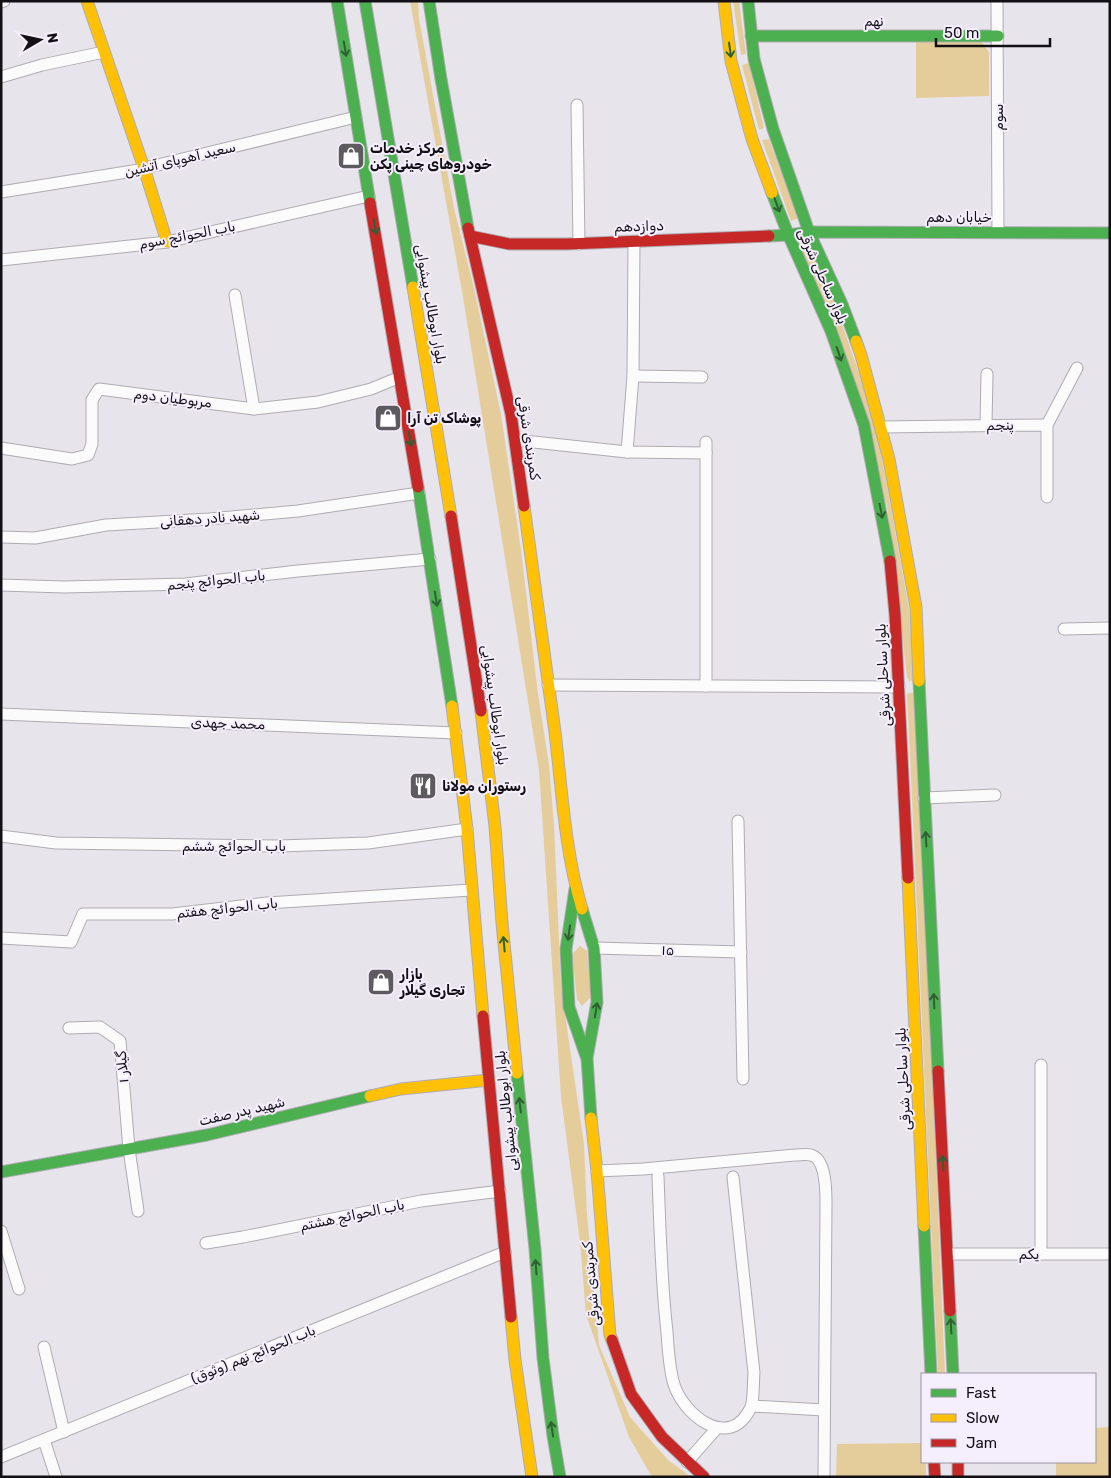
<svg xmlns="http://www.w3.org/2000/svg" width="1111" height="1478" font-family="Rubik,Vazirmatn,sans-serif">
<rect width="100%" height="100%" fill="#e8e4ec"/>
<!-- green -->
<g fill="#e4cd9b">
<path d="M 410,1 L 418,1 L 419,19 L 454,208 L 474,288 L 501,414 L 521,550 L 538,694 L 549,765 L 554,825 L 561,987 L 584,1144 L 587,1215 L 599,1345 L 630,1417 L 668,1460 L 691,1477 L 652,1477 L 629,1437 L 586,1315 L 580,1242 L 561,1097 L 539,770 L 463,297 Z"/>
<path d="M 733,1 L 739,1 L 746,54 L 741,55 Z"/>
<path d="M 980,40 L 989,52 L 989,96 L 916,98 L 916,41 Z"/>
<path d="M 749,63 L 764,128 L 759,130 L 742,65 Z"/>
<path d="M 769,139 L 798,218 L 791,221 L 762,140 Z"/>
<path d="M 808,241 L 838,313 L 860,376 L 877,430 L 909,609 L 914,678 L 910,682 L 907,677 L 887,506 L 800,245 Z"/>
<path d="M 914,692 L 926,930 L 945,1374 L 938,1374 C 927,1147 918,921 907,694 Z"/>
<path d="M 580,946 L 587,951 L 591,997 L 582,1006 L 577,999 L 572,954 Z"/>
<path d="M 1110,1427 L 1110,1477 L 1056,1477 L 1056,1462 L 1095,1462 L 1095,1428 Z"/>
<path d="M 922,1443 L 922,1462 L 926,1462 L 926,1477 L 836,1477 L 837,1444 Z"/>
</g>
<g fill="none" stroke-linecap="round" stroke-linejoin="round">
<!-- street casing -->
<g stroke="#aeabb1" stroke-width="13">
<g id="street">
<path d="M 997,1 L 998,232"/>
<path d="M 1,2 L 4,1"/>
<path d="M 1,77 L 42,65 L 104,52"/>
<path d="M 577,105 L 579,244"/>
<path d="M 1,192 L 133,171 L 356,117"/>
<path d="M 1,260 L 167,242 L 369,196"/>
<path d="M 235,295 L 254,409"/>
<path d="M 633,376 L 702,377"/>
<path d="M 986,425 L 987,374"/>
<path d="M 1047,425 L 1077,368"/>
<path d="M 881,427 L 1047,425 L 1047,497"/>
<path d="M 515,440 L 627,452 L 706,453"/>
<path d="M 1,448 L 72,459 L 88,455 L 92,444 L 92,400 L 99,389 L 254,409 L 318,402 L 371,389 L 400,377"/>
<path d="M 627,452 L 633,376 L 634,242"/>
<path d="M 1,537 L 35,538 L 106,525 L 209,519 L 298,511 L 419,493"/>
<path d="M 1,585 L 64,587 L 185,584 L 298,571 L 430,559"/>
<path d="M 1064,629 L 1110,628"/>
<path d="M 548,685 L 899,687"/>
<path d="M 706,686 L 706,442"/>
<path d="M 1,714 L 456,733"/>
<path d="M 924,798 L 995,795"/>
<path d="M 738,821 L 743,1079"/>
<path d="M 1,836 L 56,843 L 279,846 L 368,843 L 467,829"/>
<path d="M 1,938 L 71,942 L 83,914 L 172,914 L 267,903 L 471,890"/>
<path d="M 594,948 L 741,952"/>
<path d="M 69,1028 L 100,1027 L 120,1041 L 129,1149 L 138,1211"/>
<path d="M 597,1171 L 643,1169 L 795,1155 C 800,1155 806,1154 811,1155 C 826,1159 826,1191 826,1203 L 824,1477"/>
<path d="M 658,1176 C 660,1228 661,1280 667,1332 C 668,1348 669,1365 673,1381 C 681,1414 730,1453 751,1407 C 754,1399 753,1382 754,1373 L 733,1177"/>
<path d="M 1,1231 L 19,1289"/>
<path d="M 206,1243 L 243,1237 L 421,1201 L 500,1191"/>
<path d="M 948,1254 L 1110,1254"/>
<path d="M 1041,1254 L 1041,1065"/>
<path d="M 44,1347 L 64,1432"/>
<path d="M 752,1406 L 824,1410"/>
<path d="M 44,1440 L 56,1477"/>
<path d="M 1,1457 L 505,1252"/>
<path d="M 687,1462 L 717,1428"/>
</g>
</g>
<!-- fast casing -->
<g stroke="#aeabb1" stroke-width="13">
<g id="fast">
<path d="M 337,1 L 370,203"/>
<path d="M 365,1 L 413,287"/>
<path d="M 429,1 L 441,79 L 468,228"/>
<path d="M 748,1 L 754,59 L 773,129 L 809,232 L 842,304 L 856,341"/>
<path d="M 751,36 L 998,36"/>
<path d="M 772,193 L 788,234 L 831,331 L 864,425 L 890,561"/>
<path d="M 769,236 L 789,235 L 809,232 L 1110,233"/>
<path d="M 418,487 L 452,706"/>
<path d="M 919,681 L 938,1071"/>
<path d="M 575,889 L 566,949 L 569,1007 L 586,1056"/>
<path d="M 582,909 L 594,948 L 597,1002 L 587,1058 L 591,1118"/>
<path d="M 517,1073 L 535,1249 L 543,1358 L 553,1436 L 560,1477"/>
<path d="M 1,1172 L 207,1135 L 370,1096"/>
<path d="M 924,1226 L 931,1374"/>
<path d="M 950,1311 L 953,1374"/>
</g>
</g>
<!-- slow casing -->
<g stroke="#aeabb1" stroke-width="13">
<g id="slow">
<path d="M 87,1 L 144,168 L 167,242"/>
<path d="M 724,1 L 731,61 L 752,139 L 772,193"/>
<path d="M 413,287 L 451,516"/>
<path d="M 856,341 L 861,355 L 889,459 L 916,607 L 919,681"/>
<path d="M 524,506 C 534,582 545,657 555,732 C 562,791 565,852 582,909"/>
<path d="M 452,706 L 467,829 L 483,1016"/>
<path d="M 481,711 L 495,826 L 502,923 L 517,1073"/>
<path d="M 908,878 L 924,1226"/>
<path d="M 370,1096 L 401,1089 L 489,1080"/>
<path d="M 591,1118 L 597,1171 L 610,1335 L 612,1340"/>
<path d="M 511,1317 L 515,1360 L 532,1477"/>
</g>
</g>
<!-- jam casing -->
<g stroke="#aeabb1" stroke-width="13">
<g id="jam">
<path d="M 370,203 L 418,487"/>
<path d="M 468,228 L 511,414 L 524,506"/>
<path d="M 470,236 L 509,244 L 567,244 L 769,236"/>
<path d="M 451,516 L 481,711"/>
<path d="M 890,561 L 895,615 L 908,878"/>
<path d="M 483,1016 L 511,1317"/>
<path d="M 938,1071 L 950,1311"/>
<path d="M 612,1340 L 631,1394 L 662,1437 L 704,1477"/>
<path d="M 934,1462 L 935,1477"/>
<path d="M 958,1462 L 958,1477"/>
</g>
</g>
<!-- street -->
<use href="#street" stroke="#fcfbfc" stroke-width="11"/>
<!-- fast -->
<use href="#fast" stroke="#4caf50" stroke-width="11"/>
<!-- slow -->
<use href="#slow" stroke="#ffc107" stroke-width="11"/>
<!-- jam -->
<use href="#jam" stroke="#c62828" stroke-width="11"/>
</g>
<!-- one-way arrows -->
<defs><path id="oneway-shaft" d="M-6 0H5M1.5-3L5.5 0L1.5 3" fill="none" stroke-width="1.6" stroke-linecap="round" stroke-linejoin="round" transform="scale(1.25)"/></defs>
<g stroke="#2f6032">
<use href="#oneway-shaft" transform="translate(345 49) rotate(81)"/>
<use href="#oneway-shaft" transform="translate(730 50) rotate(83)"/>
<use href="#oneway-shaft" transform="translate(777 205) rotate(70)"/>
<use href="#oneway-shaft" transform="translate(375 227) rotate(81)"/>
<use href="#oneway-shaft" transform="translate(839 354) rotate(71)"/>
<use href="#oneway-shaft" transform="translate(410 439) rotate(81)"/>
<use href="#oneway-shaft" transform="translate(881 511) rotate(79)"/>
<use href="#oneway-shaft" transform="translate(436 599) rotate(81)"/>
<use href="#oneway-shaft" transform="translate(926 839) rotate(-93)"/>
<use href="#oneway-shaft" transform="translate(569 933) rotate(98)"/>
<use href="#oneway-shaft" transform="translate(504 944) rotate(-95)"/>
<use href="#oneway-shaft" transform="translate(934 1001) rotate(-93)"/>
<use href="#oneway-shaft" transform="translate(596 1010) rotate(-81)"/>
<use href="#oneway-shaft" transform="translate(520 1105) rotate(-96)"/>
<use href="#oneway-shaft" transform="translate(943 1163) rotate(-93)"/>
<use href="#oneway-shaft" transform="translate(536 1267) rotate(-94)"/>
<use href="#oneway-shaft" transform="translate(951 1326) rotate(-93)"/>
<use href="#oneway-shaft" transform="translate(552 1429) rotate(-98)"/>
</g>
<!-- icons -->
<defs>
<g id="shop-square" transform="scale(1.4375)"><rect x="-9" y="-9" width="18" height="18" rx="4" fill="#5d5a60" stroke="#f5eefd"/><path d="M-5-2.5h2.3a2.7 3.5 0 0 1 5.4 0H5L5.5 6h-11ZM-1.5-2.5h3a1.5 2.3 0 0 0-3 0Z" fill="#fff"/></g>
<g id="restaurant-square" transform="scale(1.4375)"><rect x="-9" y="-9" width="18" height="18" rx="4" fill="#5d5a60" stroke="#f5eefd"/><path d="M-5-6h1v4h1v-4h1v4h1v-4h1v5L-1.5 .5V6h-2V.5L-5-1ZM5-6V6H3V1.5H1.5Q1.5-4 5-6Z" fill="#fff"/></g>
</defs>
<g fill-rule="evenodd">
<use href="#shop-square" x="351" y="156"/>
<use href="#shop-square" x="388" y="418"/>
<use href="#restaurant-square" x="423" y="786"/>
<use href="#shop-square" x="381" y="982"/>
</g>
<g text-anchor="middle" stroke-width="4" stroke-linejoin="round" paint-order="stroke">
<!-- street labels -->
<g font-size="14" fill="#121015" stroke="#f5eefd">
<text x="874" y="26">نهم</text>
<text transform="translate(998 117) rotate(-90)" y="5">سوم</text>
<text transform="translate(180 159) rotate(-13)" y="5">سعید آهوپای آتشین</text>
<text x="959" y="222">خیابان دهم</text>
<text transform="translate(639 226) rotate(-2)" y="5">دوازدهم</text>
<text transform="translate(187 235) rotate(-11)" y="5">باب الحوائج سوم</text>
<text transform="translate(823 276) rotate(66)" y="5">بلوار ساحلی شرقی</text>
<text transform="translate(431 304) rotate(80)" y="5">بلوار ابوطالب پیشوایی</text>
<text transform="translate(173 398) rotate(7)" y="5">مربوطیان دوم</text>
<text transform="translate(1000 425) rotate(-1)" y="5">پنجم</text>
<text transform="translate(529 438) rotate(81)" y="5">کمربندی شرقی</text>
<text transform="translate(210 518) rotate(-4)" y="5">شهید نادر دهقانی</text>
<text transform="translate(216 580) rotate(-6)" y="5">باب الحوائج پنجم</text>
<text transform="translate(883 675) rotate(-93)" y="5">بلوار ساحلی شرقی</text>
<text transform="translate(495 705) rotate(82)" y="5">بلوار ابوطالب پیشوایی</text>
<text transform="translate(228 723) rotate(2)" y="5">محمد جهدی</text>
<text x="234" y="851">باب الحوائج ششم</text>
<text transform="translate(227 908) rotate(-6)" y="5">باب الحوائج هفتم</text>
<text transform="translate(668 950) rotate(2)" y="5">۱۵</text>
<text transform="translate(122 1067) rotate(-95)" y="5">گیلار ۱</text>
<text transform="translate(903 1079) rotate(-93)" y="5">بلوار ساحلی شرقی</text>
<text transform="translate(242 1111) rotate(-13)" y="5">شهید پدر صفت</text>
<text transform="translate(506 1111) rotate(-96)" y="5">بلوار ابوطالب پیشوایی</text>
<text transform="translate(352 1215) rotate(-12)" y="5">باب الحوائج هشتم</text>
<text x="1029" y="1259">یکم</text>
<text transform="translate(591 1284) rotate(-95)" y="5">کمربندی شرقی</text>
<text transform="translate(253 1354) rotate(-22)" y="5">باب الحوائج نهم (وثوق)</text>
</g>
<!-- poi labels -->
<g font-size="14" font-weight="bold" fill="#121015" stroke="#f5eefd" text-anchor="start">
<text x="370" y="153">مرکز خدمات<tspan x="370" dy="16">خودروهای چینی پکن</tspan></text>
<text x="407" y="423">پوشاک تن آرا</text>
<text x="442" y="791">رستوران مولانا</text>
<text x="400" y="979">بازار<tspan x="400" dy="16">تجاری گیلار</tspan></text>
</g>
</g>
<!-- border -->
<rect width="1111" height="1478" fill="none" stroke="#121015" stroke-width="5"/>
<!-- legend -->
<rect x="921" y="1373" width="175" height="90" fill="#f5eefd" stroke="#9a95a0"/>
<rect x="931" y="1389" width="25" height="8" fill="#4caf50" stroke="#9a95a0"/>
<text x="966" y="1398" font-size="15" fill="#121015">Fast</text>
<rect x="931" y="1414" width="25" height="8" fill="#ffc107" stroke="#9a95a0"/>
<text x="966" y="1423" font-size="15" fill="#121015">Slow</text>
<rect x="931" y="1439" width="25" height="8" fill="#c62828" stroke="#9a95a0"/>
<text x="966" y="1448" font-size="15" fill="#121015">Jam</text>
<!-- north arrow -->
<g transform="translate(40 40) rotate(81)" stroke="#f5eefd" stroke-width="4" paint-order="stroke">
<path d="M0-4L9 19L0 12L-9 19Z" fill="#121015"/>
<text y="-8" font-size="14" font-weight="bold" text-anchor="middle" fill="#121015">N</text>
</g>
<!-- scale -->
<path d="M936 38v8h114v-8" fill="none" stroke="#121015" stroke-width="2.5"/>
<text x="944" y="38" font-size="15" fill="#121015" stroke="#f5eefd" stroke-width="4" paint-order="stroke">50 m</text>
</svg>
